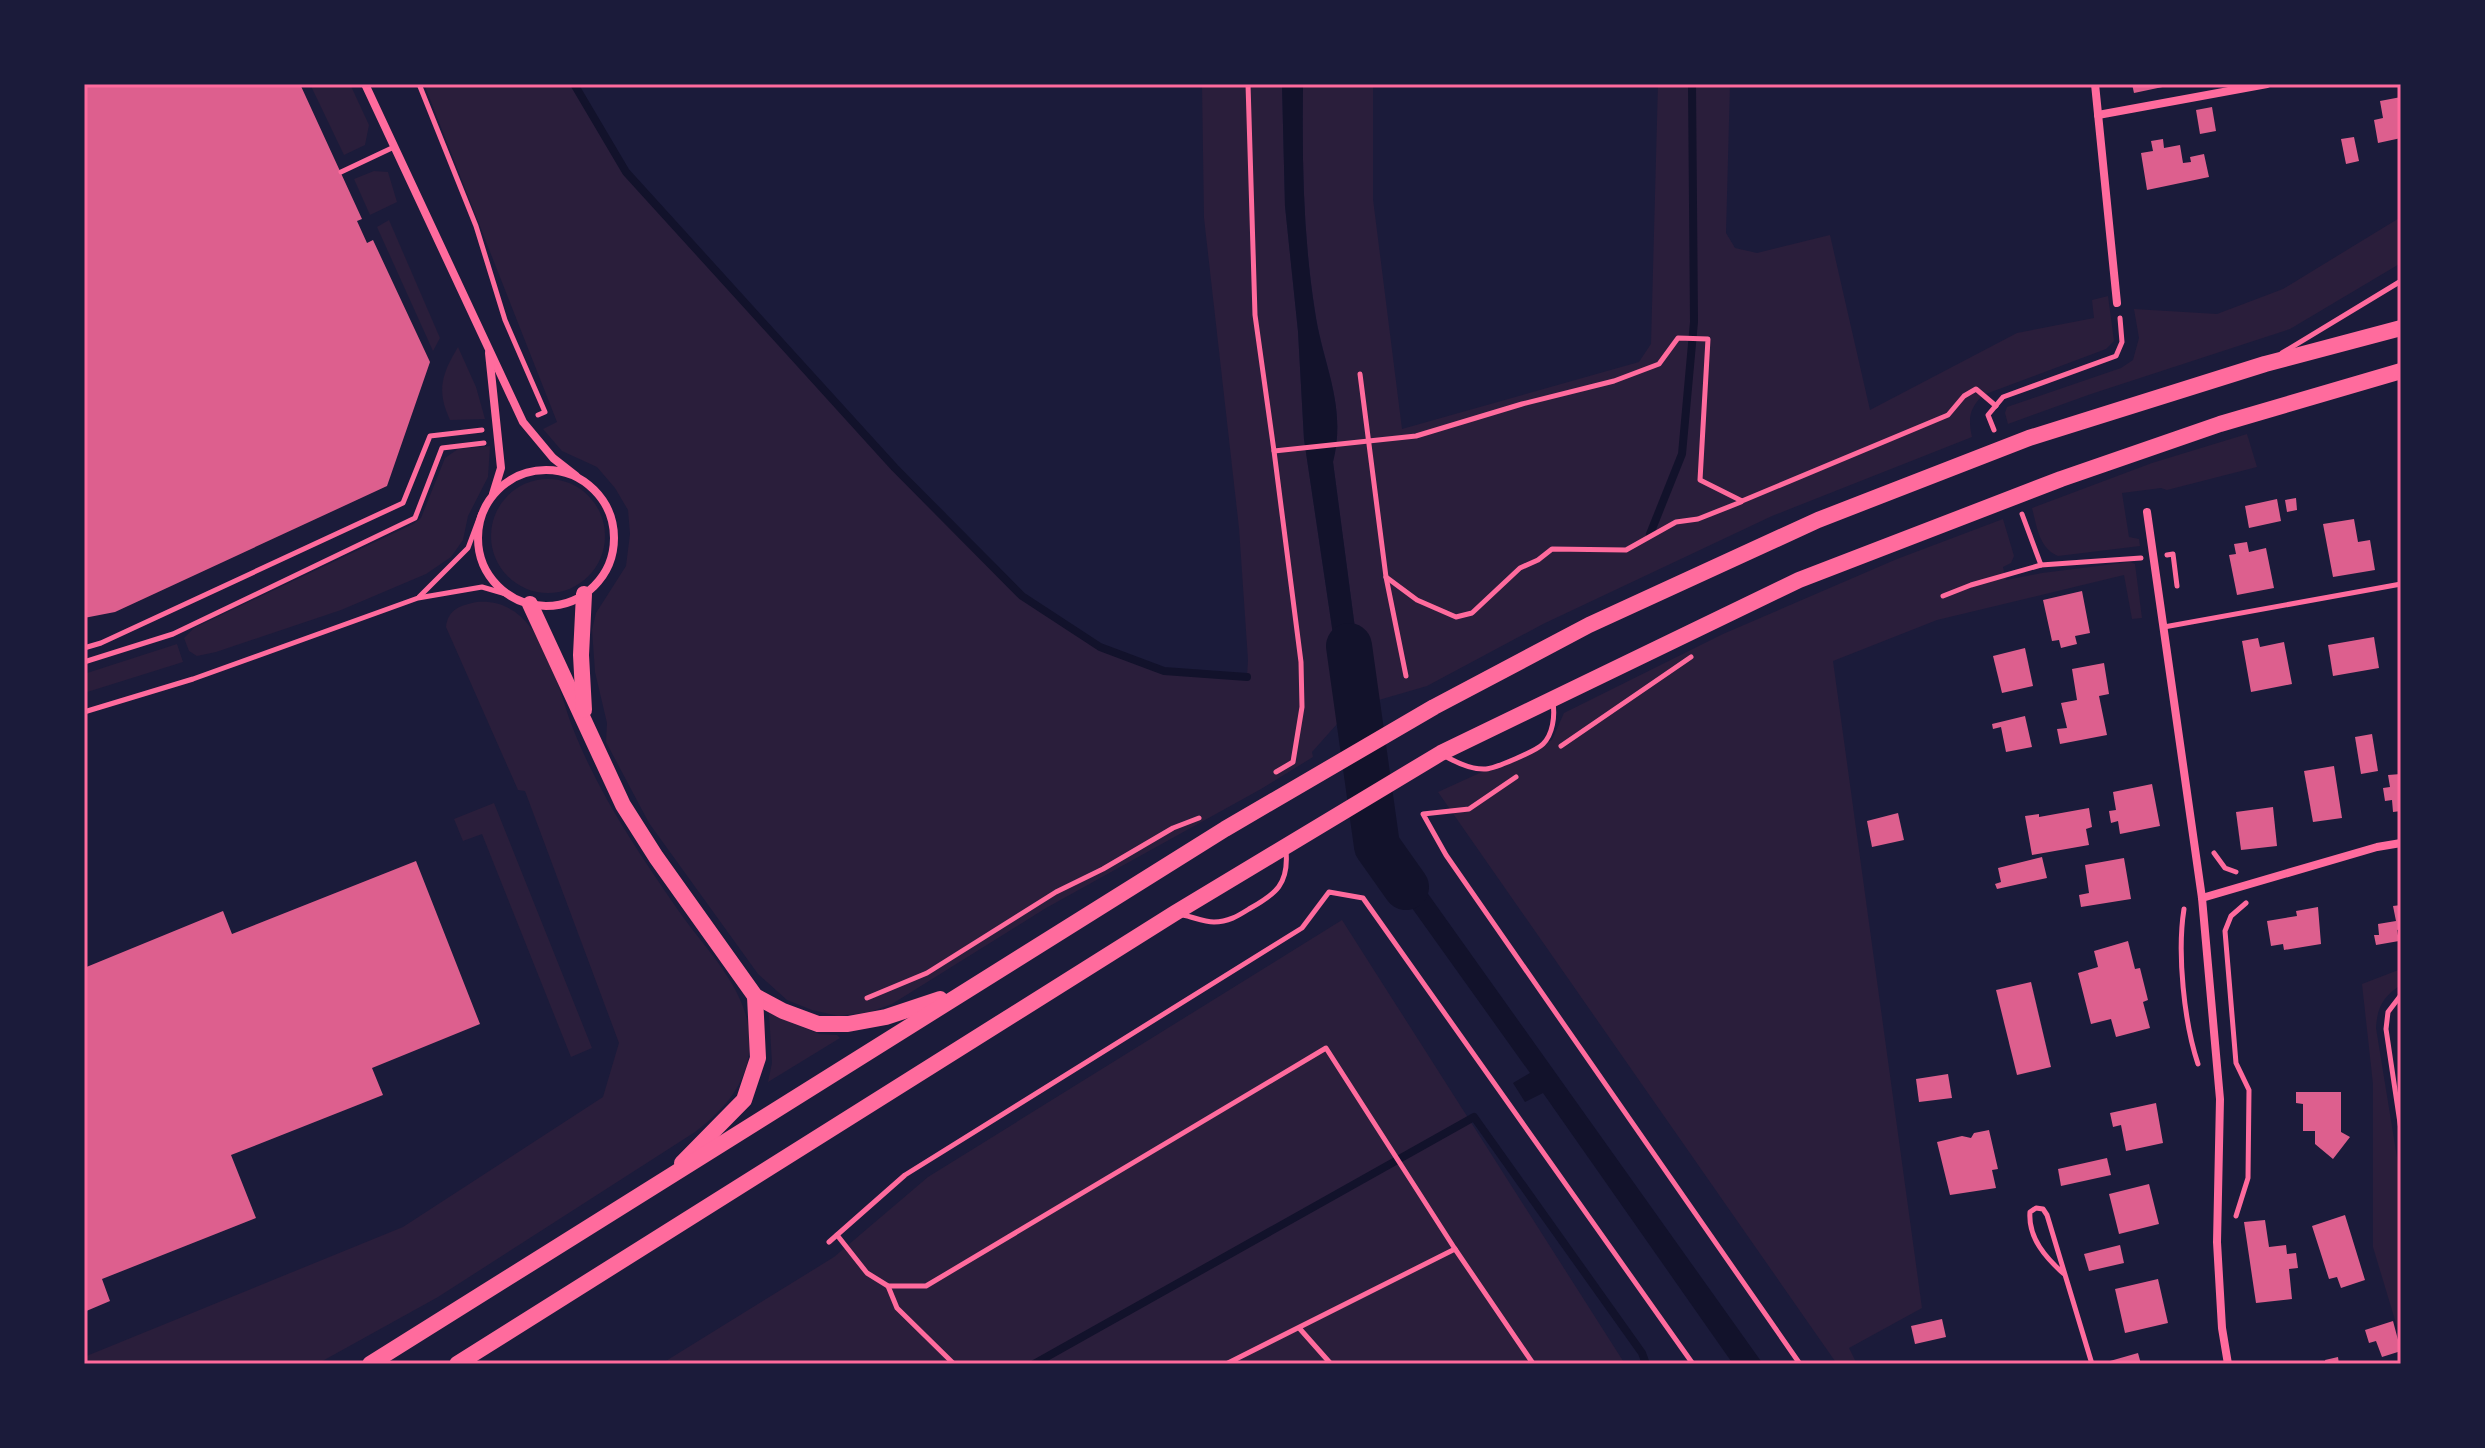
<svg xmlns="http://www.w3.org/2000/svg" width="2485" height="1448" font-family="'Sofia Sans Condensed',sans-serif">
<rect width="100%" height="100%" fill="#1b1b3a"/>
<!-- green -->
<g fill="#2a1e3b">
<path d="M 310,84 L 350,84 L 369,125 L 365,145 L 344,155 Z"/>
<path d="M 424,84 L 574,84 L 626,172 L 835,401 L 1022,596 L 1100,647 L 1164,671 L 1247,677 L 1248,660 L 1239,528 L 1204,218 L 1202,84 L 1282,84 L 1285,206 L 1298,331 L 1304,439 L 1345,715 L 1312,752 L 1313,757 L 1261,789 L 1046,908 L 892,1004 L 870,1012 L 839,1016 L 812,1010 L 787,1000 L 758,974 L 649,823 L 606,742 L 607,723 L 595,672 L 592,630 L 596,613 L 626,566 L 630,534 L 628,510 L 615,488 L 597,467 L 562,451 L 543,429 L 557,422 Z"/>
<path d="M 1303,84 L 1373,84 L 1373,199 L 1402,429 L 1639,362 L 1651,344 L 1658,84 L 1730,84 L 1726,233 L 1735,248 L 1757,253 L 1830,235 L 1870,410 L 2017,333 L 2094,318 L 2092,300 L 2108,296 L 2114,341 L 2106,349 L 1983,395 C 1969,409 1968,418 1972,437 L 1772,516 L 1543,624 L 1427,686 L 1365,704 L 1333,462 C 1347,405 1323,366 1315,311 C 1303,236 1302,160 1303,84 Z"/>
<path d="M 374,171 L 388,172 L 397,202 L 370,215 L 354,179 Z"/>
<path d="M 2401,217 L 2401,263 L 2290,329 L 2091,394 L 2008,424 L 2005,413 L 2007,407 L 2121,368 L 2133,360 L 2139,338 L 2134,309 L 2217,314 L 2283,289 Z"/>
<path d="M 389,220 L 440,338 L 433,351 L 377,227 Z"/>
<path d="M 458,347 L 476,387 L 485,419 L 450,420 C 436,390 442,374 458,347 Z"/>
<path d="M 2247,434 L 2257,467 L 2167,490 L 2161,488 L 2122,493 L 2129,537 L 2139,539 L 2140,546 L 2058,556 C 2039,548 2037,527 2032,508 L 2152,463 Z"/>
<path d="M 490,446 L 488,477 L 468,516 L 463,540 L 451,557 L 426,574 L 341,610 L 216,652 L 197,656 L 189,651 L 184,638 L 194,628 L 413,524 L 421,518 L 445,458 L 458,449 Z"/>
<circle cx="548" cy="536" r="57"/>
<path d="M 2003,519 L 2014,556 L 2011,563 L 2003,567 L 2006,580 L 2042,573 L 2130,562 L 2135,564 L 2142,618 L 2132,619 L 2124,575 L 1937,620 L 1833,661 L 1922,1308 L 1849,1348 L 1857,1364 L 1837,1364 L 1438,792 L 1552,740 L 1564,713 L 1723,634 L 1897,559 Z"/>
<path d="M 477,602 C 540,597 555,680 572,726 C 598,793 638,852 678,910 C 702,945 740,981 748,1024 C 757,1071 731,1105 695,1132 L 438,1297 L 317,1364 L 84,1364 L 84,1357 L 403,1227 L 603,1097 L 619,1043 L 525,791 L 518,790 L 446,627 C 448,609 461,605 477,602 Z"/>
<path d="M 177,644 L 183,662 L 84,693 L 84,674 Z"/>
<path d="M 494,803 L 592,1048 L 571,1057 L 482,834 L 463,841 L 454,819 Z"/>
<path d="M 1342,920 L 1625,1364 L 661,1364 L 834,1257 L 928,1177 Z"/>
<path d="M 2401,969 L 2401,985 C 2383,996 2377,1008 2376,1028 L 2401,1182 L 2401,1340 L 2373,1247 L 2373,1084 L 2362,984 Z"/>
<path d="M 769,1013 L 819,1034 L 837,1035 L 840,1038 L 768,1082 L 772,1063 Z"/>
</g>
<!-- water -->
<g fill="#12122b">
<path d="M 1282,84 L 1303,84 C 1302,160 1303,236 1315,312 C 1323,366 1347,405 1333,462 L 1365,704 L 1345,715 L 1304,439 L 1298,331 L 1285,206 Z"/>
<path d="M 1384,832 L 1763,1364 L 1733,1364 L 1543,1093 L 1525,1102 L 1513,1083 L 1530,1073 L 1364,841 Z"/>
</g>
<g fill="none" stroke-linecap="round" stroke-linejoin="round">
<!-- stream -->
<g stroke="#12122b" stroke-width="8">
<path d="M 574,84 L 626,172 L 895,468 L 1022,596 L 1100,647 L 1164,671 L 1247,677"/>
<path d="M 1650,534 L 1682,454 L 1694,322 L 1692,84"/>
<path d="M 1034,1364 L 1474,1117 L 1642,1353 L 1646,1364"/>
</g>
<!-- river -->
<path stroke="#12122b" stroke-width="46" d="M 1349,646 L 1377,846 L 1406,887"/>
</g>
<!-- building -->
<g fill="#dd5f8e">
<path d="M 84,84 L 300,84 L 362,219 L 357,221 L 367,243 L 373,240 L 430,362 L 387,486 L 115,612 L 84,618 Z"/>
<path d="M 2132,84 L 2172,84 L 2172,85 L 2134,93 Z"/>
<path d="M 2401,97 L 2401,138 L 2378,143 L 2374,120 L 2383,118 L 2380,101 Z"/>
<path d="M 2212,107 L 2216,131 L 2200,134 L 2196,110 Z"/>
<path d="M 2354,137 L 2359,161 L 2346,164 L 2341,139 Z"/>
<path d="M 2163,139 L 2164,148 L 2180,145 L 2183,163 L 2191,162 L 2190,157 L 2204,154 L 2209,177 L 2147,190 L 2141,153 L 2153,151 L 2151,141 Z"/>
<path d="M 2296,498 L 2297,510 L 2287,512 L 2285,500 Z"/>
<path d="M 2277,499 L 2281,521 L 2249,528 L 2245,506 Z"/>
<path d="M 2354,519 L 2358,542 L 2370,540 L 2375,570 L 2333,577 L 2323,524 Z"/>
<path d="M 2247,542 L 2249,552 L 2266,548 L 2274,588 L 2237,595 L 2229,555 L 2236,554 L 2234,544 Z"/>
<path d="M 2082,591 L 2090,633 L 2075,636 L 2077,644 L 2061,648 L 2059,640 L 2052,641 L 2043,600 Z"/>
<path d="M 2374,637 L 2379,668 L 2333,676 L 2328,645 Z"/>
<path d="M 2258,638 L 2260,647 L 2284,642 L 2292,684 L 2251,692 L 2242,641 Z"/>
<path d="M 2025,648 L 2033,686 L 2002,693 L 1993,656 Z"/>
<path d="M 2104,663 L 2109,694 L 2099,696 L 2107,735 L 2060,744 L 2057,729 L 2067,728 L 2061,703 L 2077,700 L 2072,669 Z"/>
<path d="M 2025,716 L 2032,747 L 2006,752 L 2001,727 L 1993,729 L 1992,724 Z"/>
<path d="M 2372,734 L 2378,771 L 2361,774 L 2355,737 Z"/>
<path d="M 2334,766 L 2342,818 L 2313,822 L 2304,771 Z"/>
<path d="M 2401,774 L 2401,811 L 2393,812 L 2392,800 L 2385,801 L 2383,788 L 2390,787 L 2388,775 Z"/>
<path d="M 2152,784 L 2160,826 L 2120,834 L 2118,821 L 2111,823 L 2109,811 L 2116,810 L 2113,792 Z"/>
<path d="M 2273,807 L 2277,846 L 2241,850 L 2236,812 Z"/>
<path d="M 2089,808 L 2092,827 L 2086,829 L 2089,845 L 2032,855 L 2025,816 L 2039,814 L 2039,817 Z"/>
<path d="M 1898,813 L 1904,840 L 1872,847 L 1867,821 Z"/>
<path d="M 2042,857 L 2047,878 L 1997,889 L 1995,884 L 2001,882 L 1998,868 Z"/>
<path d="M 2124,858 L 2131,899 L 2081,907 L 2079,895 L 2089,893 L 2085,865 Z"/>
<path d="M 416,861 L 480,1024 L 372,1068 L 383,1095 L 231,1155 L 256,1218 L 102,1279 L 110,1301 L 84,1312 L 84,968 L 223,911 L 232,934 Z"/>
<path d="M 2401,905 L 2401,929 L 2397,930 L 2399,941 L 2376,945 L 2374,935 L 2379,935 L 2378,924 L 2396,921 L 2393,906 Z"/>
<path d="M 2318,907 L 2321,944 L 2284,950 L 2283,944 L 2271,946 L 2267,921 L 2297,916 L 2296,911 Z"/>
<path d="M 2128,941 L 2135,969 L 2140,968 L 2148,1000 L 2143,1002 L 2150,1028 L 2116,1037 L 2111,1019 L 2091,1024 L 2078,973 L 2098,967 L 2094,951 Z"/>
<path d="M 2031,982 L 2051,1067 L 2017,1075 L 1996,990 Z"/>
<path d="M 1948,1074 L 1952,1098 L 1919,1102 L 1916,1079 Z"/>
<path d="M 2296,1092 L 2341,1092 L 2341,1132 L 2350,1137 L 2333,1159 L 2315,1144 L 2315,1131 L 2303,1131 L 2303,1104 L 2296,1103 Z"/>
<path d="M 2156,1103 L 2163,1143 L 2126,1151 L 2121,1125 L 2113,1127 L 2110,1113 Z"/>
<path d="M 1989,1130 L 1998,1169 L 1992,1170 L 1996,1188 L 1950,1195 L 1937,1142 L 1962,1136 L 1971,1138 L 1974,1133 Z"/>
<path d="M 2107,1158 L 2111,1175 L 2061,1186 L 2058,1169 Z"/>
<path d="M 2149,1184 L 2159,1224 L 2119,1234 L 2109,1194 Z"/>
<path d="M 2345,1215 L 2365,1280 L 2341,1288 L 2337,1277 L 2329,1279 L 2312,1226 Z"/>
<path d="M 2265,1220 L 2269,1247 L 2286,1245 L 2287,1254 L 2296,1253 L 2298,1268 L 2289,1269 L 2292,1299 L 2256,1303 L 2244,1222 Z"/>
<path d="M 2120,1245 L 2124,1263 L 2089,1271 L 2084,1254 Z"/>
<path d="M 2158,1279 L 2168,1323 L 2125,1333 L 2115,1289 Z"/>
<path d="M 1942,1319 L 1946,1337 L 1915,1344 L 1911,1326 Z"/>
<path d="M 2393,1321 L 2401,1351 L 2382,1357 L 2376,1341 L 2369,1343 L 2365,1330 Z"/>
<path d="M 2138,1353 L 2141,1364 L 2104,1364 L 2103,1363 Z"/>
<path d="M 2338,1357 L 2339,1364 L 2326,1364 L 2325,1360 Z"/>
</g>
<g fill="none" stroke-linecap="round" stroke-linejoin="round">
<!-- path -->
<g stroke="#ff6b9d" stroke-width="5">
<path d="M 419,84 L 476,226 L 505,320 L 545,412 L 538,415"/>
<path d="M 1248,84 L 1255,315 L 1274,451"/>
<path d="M 1360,374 L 1386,577 L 1406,676"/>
<path d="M 1994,430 L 1988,415 L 2003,397 L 2116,356 L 2122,342 L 2120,318"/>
<path d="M 2022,514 L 2041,565 L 2141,558"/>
<path d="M 2167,555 L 2173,554 L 2177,586"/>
<path d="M 1386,577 L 1417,600 L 1456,617 L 1472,613 L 1520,568 L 1538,560 L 1552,549 L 1626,550 L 1676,522 L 1698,519 L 1741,502"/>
<path d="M 1943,596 L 1971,585 L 2041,565"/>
<path d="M 84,648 L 101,643 L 403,503 L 430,436 L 482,430"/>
<path d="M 84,662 L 173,634 L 415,518 L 442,448 L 484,443"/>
<path d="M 1561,746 L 1691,657"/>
<path d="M 1276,772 L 1293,762 L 1302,707 L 1301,662 L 1274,451 L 1416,436 L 1522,404 L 1614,381 L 1659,364 L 1678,338 L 1708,339 L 1700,480 L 1742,501 L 1948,415 L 1964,396 L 1976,389 L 1996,406"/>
<path d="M 1516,777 L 1469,809 L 1423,814 L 1446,855 L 1800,1364"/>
<path d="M 2214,853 L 2225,868 L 2236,872"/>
<path d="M 2184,909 C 2177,953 2184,1022 2198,1064"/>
<path d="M 867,998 L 927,973 L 1056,892 L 1103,869 L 1173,828 L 1199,818"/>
<path d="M 2236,1216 L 2248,1178 L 2249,1090 L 2236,1063 L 2225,931 L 2231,916 L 2246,903"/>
<path d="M 837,1235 L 867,1273 L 888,1286 L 926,1286 L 1326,1048 L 1455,1249 L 1226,1364"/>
<path d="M 829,1242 L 905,1175 L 1302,928 L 1329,892 L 1363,898 L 1693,1364"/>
<path d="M 1455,1249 L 1532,1362"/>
<path d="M 888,1286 L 897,1308 L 954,1364"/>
<path d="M 1300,1329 L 1331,1364"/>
</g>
<!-- service -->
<g stroke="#ff6b9d" stroke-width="5">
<path d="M 341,172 L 394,147"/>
<path d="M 2282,353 L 2401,281"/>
<path d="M 419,597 L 468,548 L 481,513"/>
<path d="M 2164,627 L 2401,584"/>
<path d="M 84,712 L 193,679 L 418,598 L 482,587 L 506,594"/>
<path d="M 1445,756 C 1457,763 1471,770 1486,769 C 1496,768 1536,751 1543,744 C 1553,734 1555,716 1553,703"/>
<path d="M 1183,915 C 1193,917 1204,922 1214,922 C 1228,922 1238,916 1249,909 C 1276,894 1289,884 1286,851"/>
<path d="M 2401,995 L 2388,1012 L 2386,1029 L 2401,1130"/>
<path d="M 2064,1274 C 2046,1258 2028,1238 2030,1212 L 2036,1208 L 2043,1209 L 2047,1215 L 2092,1364"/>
</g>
<!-- minor -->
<g stroke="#ff6b9d" stroke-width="8">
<path d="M 365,84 L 523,422 L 553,458 L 576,476"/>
<path d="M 2095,84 L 2117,303"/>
<path d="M 2098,115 L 2267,84"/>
<path d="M 489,353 L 501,468 L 493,494"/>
<circle cx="546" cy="538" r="68"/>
<path d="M 2147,512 L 2202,898 L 2220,1099 L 2217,1242 L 2222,1328 L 2228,1364"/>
<path d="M 2202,898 L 2377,847 L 2401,843"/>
</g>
<!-- primary -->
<g stroke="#ff6b9d" stroke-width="16">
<path d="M 530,604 L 623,805 L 656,857 L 755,996 L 783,1011 L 818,1024 L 848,1024 L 886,1017 L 940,999"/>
<path d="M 584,710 L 581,655 L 584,594"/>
<path d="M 682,1163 L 744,1100 L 758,1058 L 755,996"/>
<path d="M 370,1364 L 1225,829 L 1434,707 L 1589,625 L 1818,520 L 2029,438 L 2265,364 L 2401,328"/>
<path d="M 457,1364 L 1175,913 L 1441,753 L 1799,580 L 2061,479 L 2220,424 L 2401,371"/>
</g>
</g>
<!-- border -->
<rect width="2485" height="1448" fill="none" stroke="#1b1b3a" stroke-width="172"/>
<rect x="86" y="86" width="2313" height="1276" fill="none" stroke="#ff6b9d" stroke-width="3"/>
</svg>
